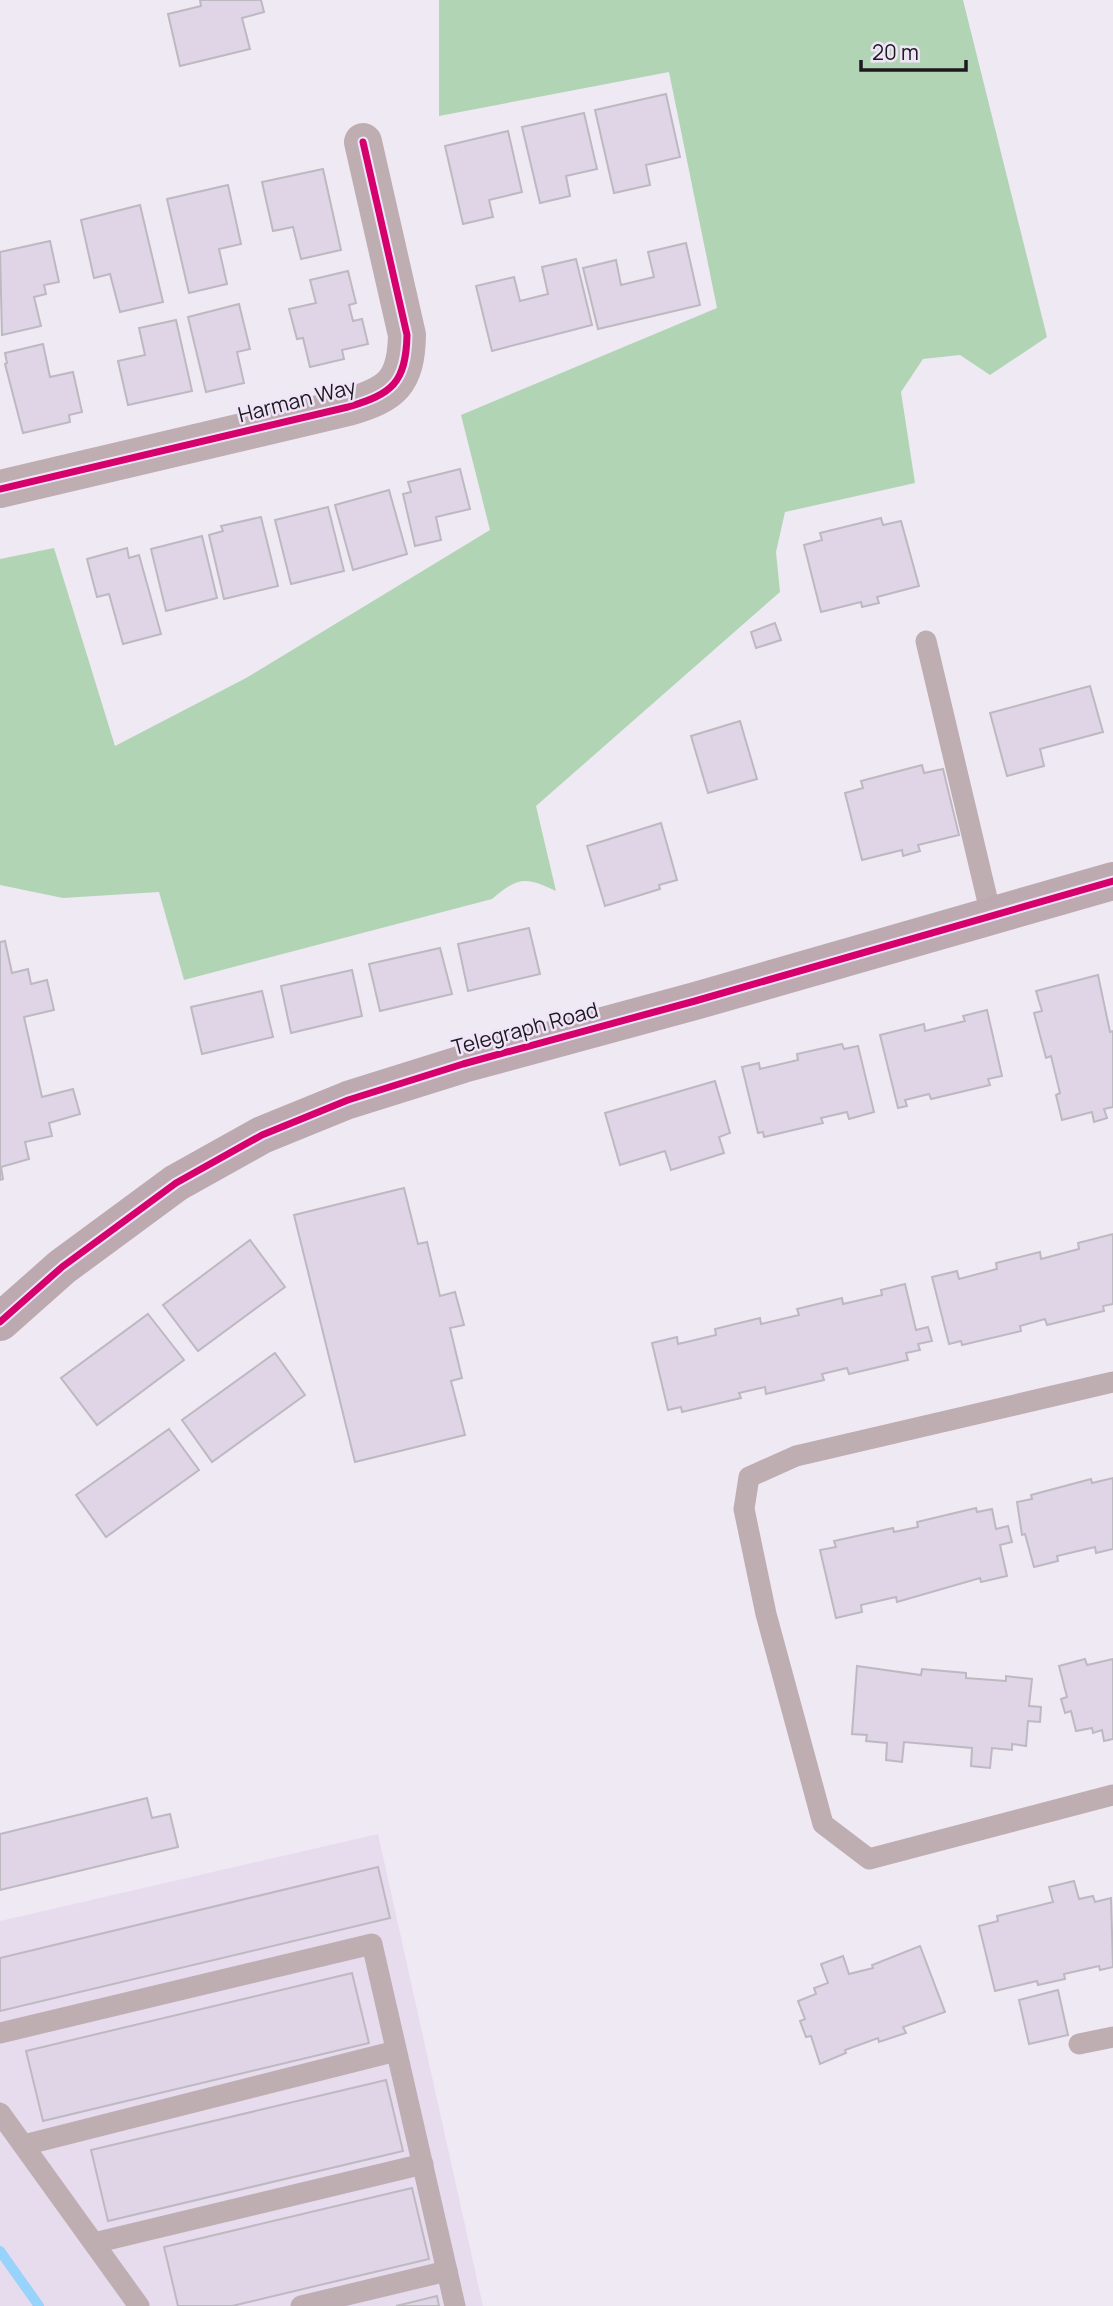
<svg xmlns="http://www.w3.org/2000/svg" width="1113" height="2306" font-family="Manrope,sans-serif">
<rect width="100%" height="100%" fill="#efe9f4"/>
<!-- built -->
<path fill="#e7dcee" d="M 378,1834 L 483,2306 L 0,2306 L 0,1921 Z"/>
<!-- forest -->
<path fill="#b1d4b5" d="M 439,0 L 963,0 L 1047,337 L 990,375 L 960,355 L 923,359 L 901,392 L 915,483 L 785,512 L 776,552 L 780,592 L 536,806 L 556,891 C 525,876 518,877 492,899 L 184,980 L 159,892 L 63,898 L 0,885 L 0,559 L 54,548 L 115,746 L 246,678 L 490,530 L 461,415 L 717,308 L 669,72 L 439,116 Z"/>
<g fill="none" stroke-linecap="round" stroke-linejoin="round">
<!-- stream -->
<path stroke="#98d3fc" stroke-width="10" d="M 0,2251 L 39,2306"/>
</g>
<!-- building -->
<g fill="#e0d4e7" stroke="#bdb9c0" stroke-width="2">
<path d="M 200,0 L 261,0 L 264,12 L 242,18 L 250,49 L 180,66 L 168,14 L 201,6 Z"/>
<path d="M 666,94 L 680,157 L 646,165 L 650,185 L 614,193 L 595,110 Z"/>
<path d="M 584,113 L 597,169 L 566,176 L 570,196 L 540,203 L 522,127 Z"/>
<path d="M 508,131 L 522,192 L 489,200 L 493,217 L 463,224 L 445,146 Z"/>
<path d="M 323,169 L 341,250 L 301,259 L 293,227 L 273,231 L 262,182 Z"/>
<path d="M 228,185 L 241,244 L 219,249 L 227,284 L 189,293 L 167,199 Z"/>
<path d="M 140,205 L 163,302 L 120,312 L 110,274 L 94,278 L 81,220 Z"/>
<path d="M 50,241 L 59,282 L 44,285 L 46,294 L 34,297 L 41,326 L 2,335 L 0,252 Z"/>
<path d="M 686,243 L 700,305 L 598,329 L 583,268 L 616,260 L 621,285 L 654,277 L 648,252 Z"/>
<path d="M 576,259 L 592,325 L 492,351 L 476,286 L 514,277 L 520,301 L 548,294 L 542,267 Z"/>
<path d="M 348,271 L 356,303 L 349,305 L 353,321 L 362,319 L 368,344 L 342,350 L 344,359 L 310,367 L 303,338 L 297,339 L 289,309 L 316,303 L 310,280 Z"/>
<path d="M 239,304 L 250,349 L 237,352 L 244,383 L 206,392 L 188,317 Z"/>
<path d="M 176,320 L 192,391 L 128,405 L 118,361 L 145,355 L 139,328 Z"/>
<path d="M 43,344 L 50,377 L 73,372 L 82,412 L 69,415 L 70,422 L 23,433 L 5,364 L 7,363 L 5,353 Z"/>
<path d="M 460,469 L 470,509 L 436,517 L 441,540 L 415,546 L 403,494 L 411,492 L 408,482 Z"/>
<path d="M 389,490 L 407,554 L 353,570 L 335,505 Z"/>
<path d="M 328,507 L 344,571 L 291,584 L 275,520 Z"/>
<path d="M 261,517 L 278,586 L 224,599 L 209,535 L 223,531 L 221,526 Z"/>
<path d="M 881,518 L 883,525 L 901,521 L 919,586 L 877,597 L 879,603 L 862,607 L 861,602 L 821,612 L 804,545 L 822,540 L 820,533 Z"/>
<path d="M 202,536 L 217,598 L 166,611 L 151,549 Z"/>
<path d="M 127,548 L 129,558 L 139,555 L 161,634 L 123,644 L 109,594 L 97,597 L 87,559 Z"/>
<path d="M 775,623 L 781,640 L 756,648 L 751,632 Z"/>
<path d="M 1090,686 L 1103,732 L 1040,749 L 1044,766 L 1007,776 L 990,713 Z"/>
<path d="M 740,721 L 757,779 L 708,793 L 691,736 Z"/>
<path d="M 922,765 L 924,773 L 943,769 L 959,835 L 918,845 L 920,851 L 903,856 L 902,850 L 862,860 L 845,793 L 863,788 L 861,781 Z"/>
<path d="M 661,823 L 677,880 L 659,885 L 660,889 L 605,906 L 587,846 Z"/>
<path d="M 529,928 L 540,974 L 468,991 L 458,944 Z"/>
<path d="M 5,941 L 12,973 L 28,969 L 31,984 L 47,980 L 54,1010 L 24,1017 L 42,1097 L 73,1089 L 80,1114 L 49,1123 L 52,1136 L 25,1142 L 29,1159 L 1,1167 L 3,1179 L 0,1180 L 0,942 Z"/>
<path d="M 440,948 L 452,994 L 380,1011 L 369,964 Z"/>
<path d="M 352,970 L 362,1016 L 291,1033 L 281,986 Z"/>
<path d="M 1098,975 L 1110,1032 L 1113,1031 L 1113,1107 L 1104,1109 L 1107,1118 L 1094,1122 L 1092,1112 L 1062,1120 L 1056,1095 L 1060,1093 L 1051,1056 L 1046,1058 L 1034,1013 L 1042,1011 L 1036,991 Z"/>
<path d="M 262,991 L 273,1037 L 202,1054 L 191,1007 Z"/>
<path d="M 987,1010 L 1002,1076 L 988,1079 L 990,1085 L 931,1099 L 929,1094 L 905,1100 L 907,1106 L 898,1108 L 880,1035 L 924,1024 L 925,1031 L 965,1021 L 963,1016 Z"/>
<path d="M 842,1044 L 844,1049 L 858,1046 L 874,1112 L 849,1119 L 847,1112 L 821,1118 L 823,1123 L 764,1137 L 763,1132 L 758,1133 L 742,1067 L 759,1063 L 760,1069 L 798,1060 L 797,1054 Z"/>
<path d="M 715,1081 L 730,1133 L 719,1137 L 724,1153 L 671,1170 L 665,1151 L 620,1165 L 605,1113 Z"/>
<path d="M 404,1188 L 418,1244 L 427,1242 L 440,1296 L 455,1292 L 464,1325 L 450,1328 L 462,1378 L 451,1381 L 465,1435 L 355,1462 L 294,1215 Z"/>
<path d="M 1113,1234 L 1113,1304 L 1103,1306 L 1104,1311 L 1047,1325 L 1045,1319 L 1020,1326 L 1021,1331 L 962,1345 L 961,1341 L 949,1344 L 932,1277 L 957,1271 L 959,1279 L 997,1269 L 996,1263 L 1040,1252 L 1041,1259 L 1079,1249 L 1078,1243 Z"/>
<path d="M 250,1240 L 285,1287 L 198,1351 L 163,1305 Z"/>
<path d="M 905,1284 L 916,1330 L 928,1327 L 932,1341 L 918,1344 L 920,1350 L 906,1353 L 908,1360 L 849,1374 L 847,1368 L 822,1374 L 824,1380 L 766,1394 L 765,1387 L 739,1393 L 741,1398 L 682,1412 L 681,1407 L 668,1410 L 652,1343 L 677,1337 L 678,1344 L 716,1335 L 715,1329 L 760,1318 L 761,1324 L 799,1315 L 797,1309 L 842,1298 L 843,1304 L 882,1295 L 881,1290 Z"/>
<path d="M 148,1314 L 184,1360 L 97,1425 L 61,1378 Z"/>
<path d="M 275,1353 L 305,1395 L 212,1462 L 182,1420 Z"/>
<path d="M 169,1429 L 199,1470 L 106,1537 L 76,1495 Z"/>
<path d="M 1113,1478 L 1113,1549 L 1096,1553 L 1095,1547 L 1057,1556 L 1058,1561 L 1034,1567 L 1025,1534 L 1022,1535 L 1017,1502 L 1032,1499 L 1031,1495 L 1091,1479 L 1092,1483 Z"/>
<path d="M 976,1508 L 977,1512 L 992,1509 L 996,1529 L 1008,1526 L 1012,1542 L 1000,1545 L 1007,1576 L 981,1582 L 980,1578 L 897,1602 L 896,1597 L 861,1605 L 862,1612 L 836,1618 L 820,1550 L 836,1547 L 834,1541 L 893,1528 L 894,1532 L 918,1527 L 917,1522 Z"/>
<path d="M 1085,1659 L 1087,1665 L 1113,1659 L 1113,1739 L 1104,1741 L 1102,1730 L 1093,1733 L 1092,1728 L 1076,1731 L 1071,1711 L 1065,1713 L 1061,1699 L 1067,1697 L 1059,1666 Z"/>
<path d="M 857,1666 L 921,1675 L 922,1669 L 966,1673 L 966,1678 L 1006,1681 L 1006,1676 L 1032,1679 L 1029,1706 L 1041,1707 L 1040,1722 L 1028,1721 L 1026,1746 L 1012,1744 L 1012,1750 L 992,1748 L 990,1768 L 971,1766 L 972,1748 L 904,1742 L 902,1762 L 886,1760 L 887,1743 L 866,1741 L 867,1735 L 852,1734 Z"/>
<path d="M 147,1798 L 152,1818 L 170,1814 L 178,1847 L 0,1890 L 0,1834 Z"/>
<path d="M 378,1867 L 390,1918 L 0,2011 L 0,1958 Z"/>
<path d="M 1074,1881 L 1079,1899 L 1093,1896 L 1095,1902 L 1111,1898 L 1113,1967 L 1100,1970 L 1099,1966 L 1064,1974 L 1065,1979 L 1038,1985 L 1037,1981 L 995,1991 L 979,1926 L 998,1921 L 997,1916 L 1053,1902 L 1049,1887 Z"/>
<path d="M 920,1946 L 945,2012 L 903,2027 L 906,2033 L 879,2042 L 878,2038 L 845,2050 L 846,2053 L 820,2064 L 811,2036 L 806,2037 L 800,2021 L 805,2019 L 798,2001 L 816,1994 L 814,1988 L 828,1983 L 821,1964 L 843,1956 L 849,1974 L 873,1968 L 872,1965 Z"/>
<path d="M 352,1973 L 369,2043 L 43,2121 L 26,2051 Z"/>
<path d="M 1058,1990 L 1068,2035 L 1029,2044 L 1019,2000 Z"/>
<path d="M 386,2080 L 403,2151 L 108,2221 L 91,2150 Z"/>
<path d="M 412,2188 L 429,2259 L 232,2306 L 178,2306 L 164,2247 Z"/>
<path d="M 437,2296 L 439,2306 L 396,2306 Z"/>
</g>
<g fill="none" stroke-linecap="round" stroke-linejoin="round">
<!-- lane -->
<g stroke="#beadb1" stroke-width="21">
<path d="M 926,641 L 991,915"/>
<path d="M 1113,1382 L 796,1456 L 749,1477 L 744,1509 L 766,1614 L 823,1824 L 869,1859 L 1113,1795"/>
<path d="M 0,2033 L 372,1944 L 455,2306"/>
<path d="M 1079,2044 L 1113,2037"/>
<path d="M 0,2113 L 139,2306"/>
<path d="M 24,2145 L 396,2051"/>
<path d="M 94,2243 L 423,2164"/>
<path d="M 301,2306 L 447,2271"/>
</g>
<!-- street -->
<path stroke="#beadb1" stroke-width="38" d="M 0,489 L 348,407 C 392,394 406,383 407,335 L 363,142"/>
<!-- secondary -->
<path stroke="#bdaab0" stroke-width="38" d="M 0,1322 L 62,1267 L 176,1183 L 262,1135 L 348,1100 L 463,1064 L 695,1001 L 1113,881"/>
<!-- cycleway casing -->
<g stroke="#f0e5f8" stroke-width="11">
<g id="cycleway">
<path d="M 0,489 L 348,407 C 392,394 406,383 407,335 L 363,142"/>
<path d="M 0,1322 L 62,1267 L 176,1183 L 262,1135 L 348,1100 L 463,1064 L 695,1001 L 1113,881"/>
</g>
</g>
<!-- cycleway -->
<use href="#cycleway" stroke="#d6006c" stroke-width="7"/>
</g>
<g text-anchor="middle" stroke-width="5" stroke-linejoin="round" paint-order="stroke">
<!-- street labels -->
<g font-size="21" fill="#1d191f" stroke="#f0e5f8">
<text transform="translate(297 401) rotate(-14)" y="7">Harman Way</text>
<text transform="translate(525 1029) rotate(-15)" y="7">Telegraph Road</text>
</g>
</g>
<!-- scale -->
<path d="M861 60v10h105v-10" fill="none" stroke="#1d191f" stroke-width="3.5"/>
<text x="872" y="60" font-size="21" fill="#1d191f" stroke="#f0e5f8" stroke-width="5" paint-order="stroke">20 m</text>
</svg>
